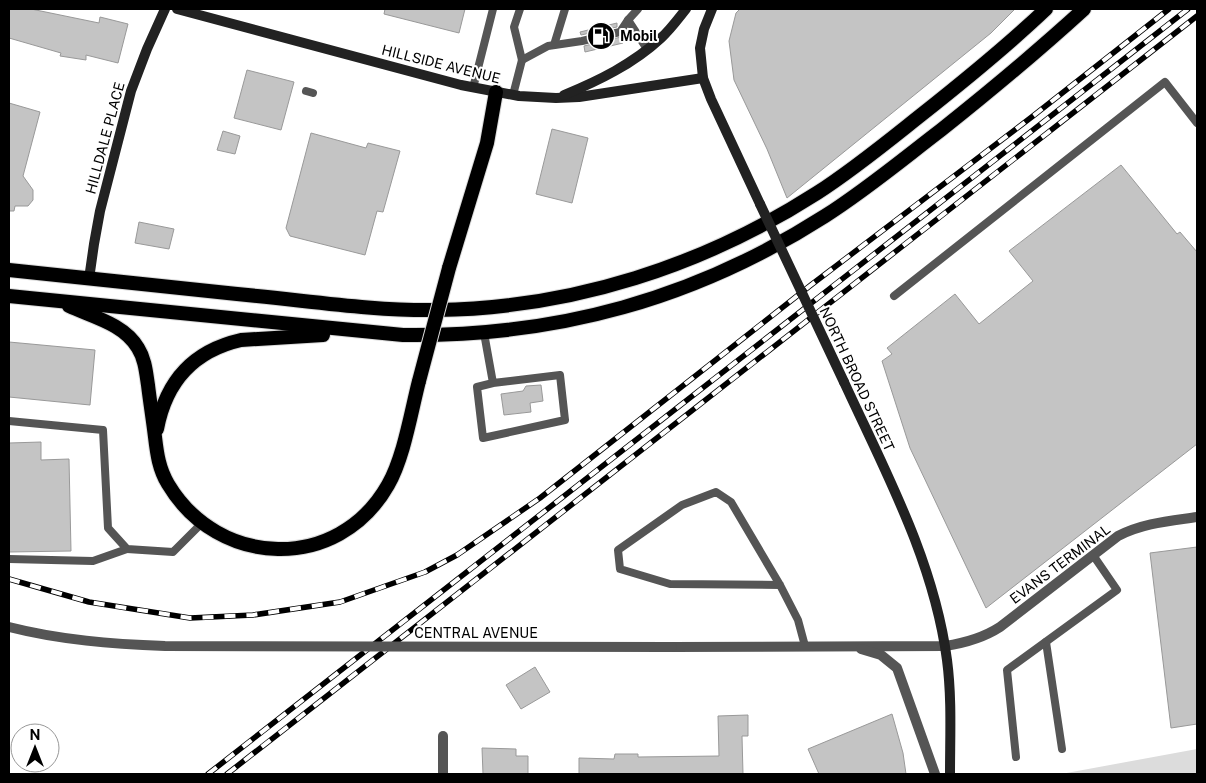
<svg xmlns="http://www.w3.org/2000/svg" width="1206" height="783" font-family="'Public Sans',sans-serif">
<rect width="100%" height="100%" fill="#fff"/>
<!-- green -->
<path fill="#dcdcdc" d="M 1197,749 L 1197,774 L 1061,774 Z"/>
<!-- building -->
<g fill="#c4c4c4" stroke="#999">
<path d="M 9,9 L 31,9 L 99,23 L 100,17 L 128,24 L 118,63 L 86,55 L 86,60 L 60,56 L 61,53 L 9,38 Z"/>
<path d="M 385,9 L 465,9 L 459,33 L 384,14 Z"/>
<path d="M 740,9 L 1015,9 L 991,33 L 787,198 L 767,149 L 734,80 L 729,41 L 736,13 Z"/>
<path d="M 617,23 L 617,27 L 581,35 L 580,32 Z"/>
<path d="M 621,37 L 623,43 L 585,52 L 584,46 Z"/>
<path d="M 247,70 L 294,82 L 281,130 L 234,118 Z"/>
<path d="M 9,103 L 40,112 L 23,176 L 33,190 L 33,200 L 28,206 L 15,206 L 14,211 L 9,211 Z"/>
<path d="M 552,129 L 588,138 L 572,203 L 536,194 Z"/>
<path d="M 223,131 L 240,136 L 235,154 L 217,150 Z"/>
<path d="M 311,133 L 366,148 L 368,143 L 400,151 L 383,212 L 377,211 L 365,255 L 290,236 L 286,228 Z"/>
<path d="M 1121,165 L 1177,234 L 1180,232 L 1197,252 L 1197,444 L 986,608 L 910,448 L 882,361 L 892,354 L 887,348 L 955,294 L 979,324 L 1033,281 L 1009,251 Z"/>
<path d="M 139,222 L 174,229 L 169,249 L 135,243 Z"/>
<path d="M 9,342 L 95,350 L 90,405 L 9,397 Z"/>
<path d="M 541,385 L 543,401 L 530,403 L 531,412 L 504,415 L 501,394 L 523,391 L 526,386 Z"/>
<path d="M 41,442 L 41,460 L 69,459 L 71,551 L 9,552 L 9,443 Z"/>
<path d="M 1197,547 L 1197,724 L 1171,728 L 1150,553 Z"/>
<path d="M 535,667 L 550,692 L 521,709 L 506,685 Z"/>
<path d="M 892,714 L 903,753 L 906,774 L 819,774 L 808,749 Z"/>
<path d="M 748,715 L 748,736 L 742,736 L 743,774 L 579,774 L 579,758 L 614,759 L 615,754 L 638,754 L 638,757 L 719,756 L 718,716 Z"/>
<path d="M 482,748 L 516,749 L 516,756 L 528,756 L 528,774 L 483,774 Z"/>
</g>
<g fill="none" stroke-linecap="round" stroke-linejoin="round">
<!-- trunk casing -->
<g stroke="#dbdbdb" stroke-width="16">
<g id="trunk">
<path d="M 449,268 L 487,143 L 496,92"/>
<path d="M 9,270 C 91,279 174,288 257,296 C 317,302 377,311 437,310 C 573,308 703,266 817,193 C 853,170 887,142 921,115 C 964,81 1006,47 1046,9"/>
<path d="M 9,296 L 403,335 C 557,337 695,299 825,216 C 866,190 903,159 941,130 C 990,91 1038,51 1084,9"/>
<path d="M 69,306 C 93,317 124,324 138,348 C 145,359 146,372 148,385 C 150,402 153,420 155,437 C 157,454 159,469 168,484 C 218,568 338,573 388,485 C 404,457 411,412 419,381"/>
<path d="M 157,429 C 166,381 193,351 241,340 L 323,335"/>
</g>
</g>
<!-- service -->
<g stroke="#555" stroke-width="8">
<path d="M 520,9 L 514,27 L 522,60"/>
<path d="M 638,9 L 628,20 L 647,49"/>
<path d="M 554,45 L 565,9"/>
<path d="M 473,88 L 493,9"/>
<path d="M 306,91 L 313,93"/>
<path d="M 513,95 L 522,60 L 548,46 L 582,41 L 620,32 L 628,20"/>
<path d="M 894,296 L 1165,82 L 1197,123"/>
<path d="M 484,333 L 493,383 L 560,375 L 565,420 L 483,438 L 477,387 L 493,383"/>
<path d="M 9,421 L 103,430 L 108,528 L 127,549 L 173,552 L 202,523"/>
<path d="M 9,559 L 93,561 L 127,549"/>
<path d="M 780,585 L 670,584 L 620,569 L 618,550 L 682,505 L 716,492 L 731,502 L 780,585 L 798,620 L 805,646"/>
<path d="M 1046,642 L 1062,749"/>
<path d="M 1016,757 L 1007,670 L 1117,590 L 1093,555"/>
</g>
<!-- minor -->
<g stroke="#555" stroke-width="10">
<path d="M 672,647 L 945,646 C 965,643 983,638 1000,627 L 1118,536 C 1143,523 1170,521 1197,517"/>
<path d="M 861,649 L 881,655 L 897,668 L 935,774"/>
<path d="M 443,736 L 443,774"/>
</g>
<!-- secondary -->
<g stroke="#222" stroke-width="10">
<path d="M 177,9 L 461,85 L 519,96 L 556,98 L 579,97 L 703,78"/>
<path d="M 712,9 L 704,29 L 700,48 L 703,78 L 711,99 L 760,204"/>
<path d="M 564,95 C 598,81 633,64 661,38 C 670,30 678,19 686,9"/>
<path d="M 89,279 L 94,244 L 100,211 L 131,91 L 147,49 L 165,9"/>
<path d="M 844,382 C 885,471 934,561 947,660 C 952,698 950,736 950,774"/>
</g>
<!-- trunk -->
<use href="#trunk" stroke="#000" stroke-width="14"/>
<!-- rail casing -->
<g stroke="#000" stroke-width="5.5">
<g id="rail">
<path d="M 9,579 L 89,602 L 190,618 L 253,615 L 340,602 L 425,572 L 457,555 L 540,498 L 811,285 L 1033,116 L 1169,9"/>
<path d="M 208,774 L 1188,9"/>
<path d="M 227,774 L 1197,16"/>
</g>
</g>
<!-- rail -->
<use href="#rail" stroke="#fff" stroke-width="4" stroke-dasharray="11" stroke-linecap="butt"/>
<!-- trunk-bridge casing -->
<g stroke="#dbdbdb" stroke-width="16" stroke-linecap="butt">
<path id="trunk-bridge" d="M 419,381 L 449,268"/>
</g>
<!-- minor-bridge -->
<path stroke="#555" stroke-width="10" d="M 9,627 C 60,640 112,644 165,646 L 672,647"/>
<!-- secondary-bridge -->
<path stroke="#222" stroke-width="10" d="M 760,204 L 844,382"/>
<!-- trunk-bridge -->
<use href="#trunk-bridge" stroke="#000" stroke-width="14"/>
</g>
<!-- icons -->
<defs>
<g id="fuel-disc" transform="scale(1.4375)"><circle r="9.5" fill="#000" stroke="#fff"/><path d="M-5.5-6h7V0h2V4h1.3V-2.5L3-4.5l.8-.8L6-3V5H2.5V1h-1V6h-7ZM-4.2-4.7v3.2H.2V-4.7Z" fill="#fff"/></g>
</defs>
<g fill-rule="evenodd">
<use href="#fuel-disc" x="601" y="36"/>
</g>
<g text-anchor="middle" stroke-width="4" stroke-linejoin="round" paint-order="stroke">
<!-- poi labels -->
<g font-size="14" font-weight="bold" fill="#000" stroke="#fff" text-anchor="start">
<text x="620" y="41">Mobil</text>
</g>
<!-- street labels -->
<g font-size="14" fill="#000" stroke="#fff">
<text transform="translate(441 64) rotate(14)" y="5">HILLSIDE AVENUE</text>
<text transform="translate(105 138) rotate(-75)" y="5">HILLDALE PLACE</text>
<text transform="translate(857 379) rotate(65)" y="5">NORTH BROAD STREET</text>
<text transform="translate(1060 564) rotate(-37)" y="5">EVANS TERMINAL</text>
<text x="476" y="638">CENTRAL AVENUE</text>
</g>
</g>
<!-- border -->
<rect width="1206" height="783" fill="none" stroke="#000000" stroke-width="20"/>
<!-- north arrow -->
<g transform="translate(35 748)"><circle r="24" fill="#ffffff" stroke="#999999"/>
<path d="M0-4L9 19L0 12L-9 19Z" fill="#000000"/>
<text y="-8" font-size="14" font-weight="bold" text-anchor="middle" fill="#000000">N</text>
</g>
</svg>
